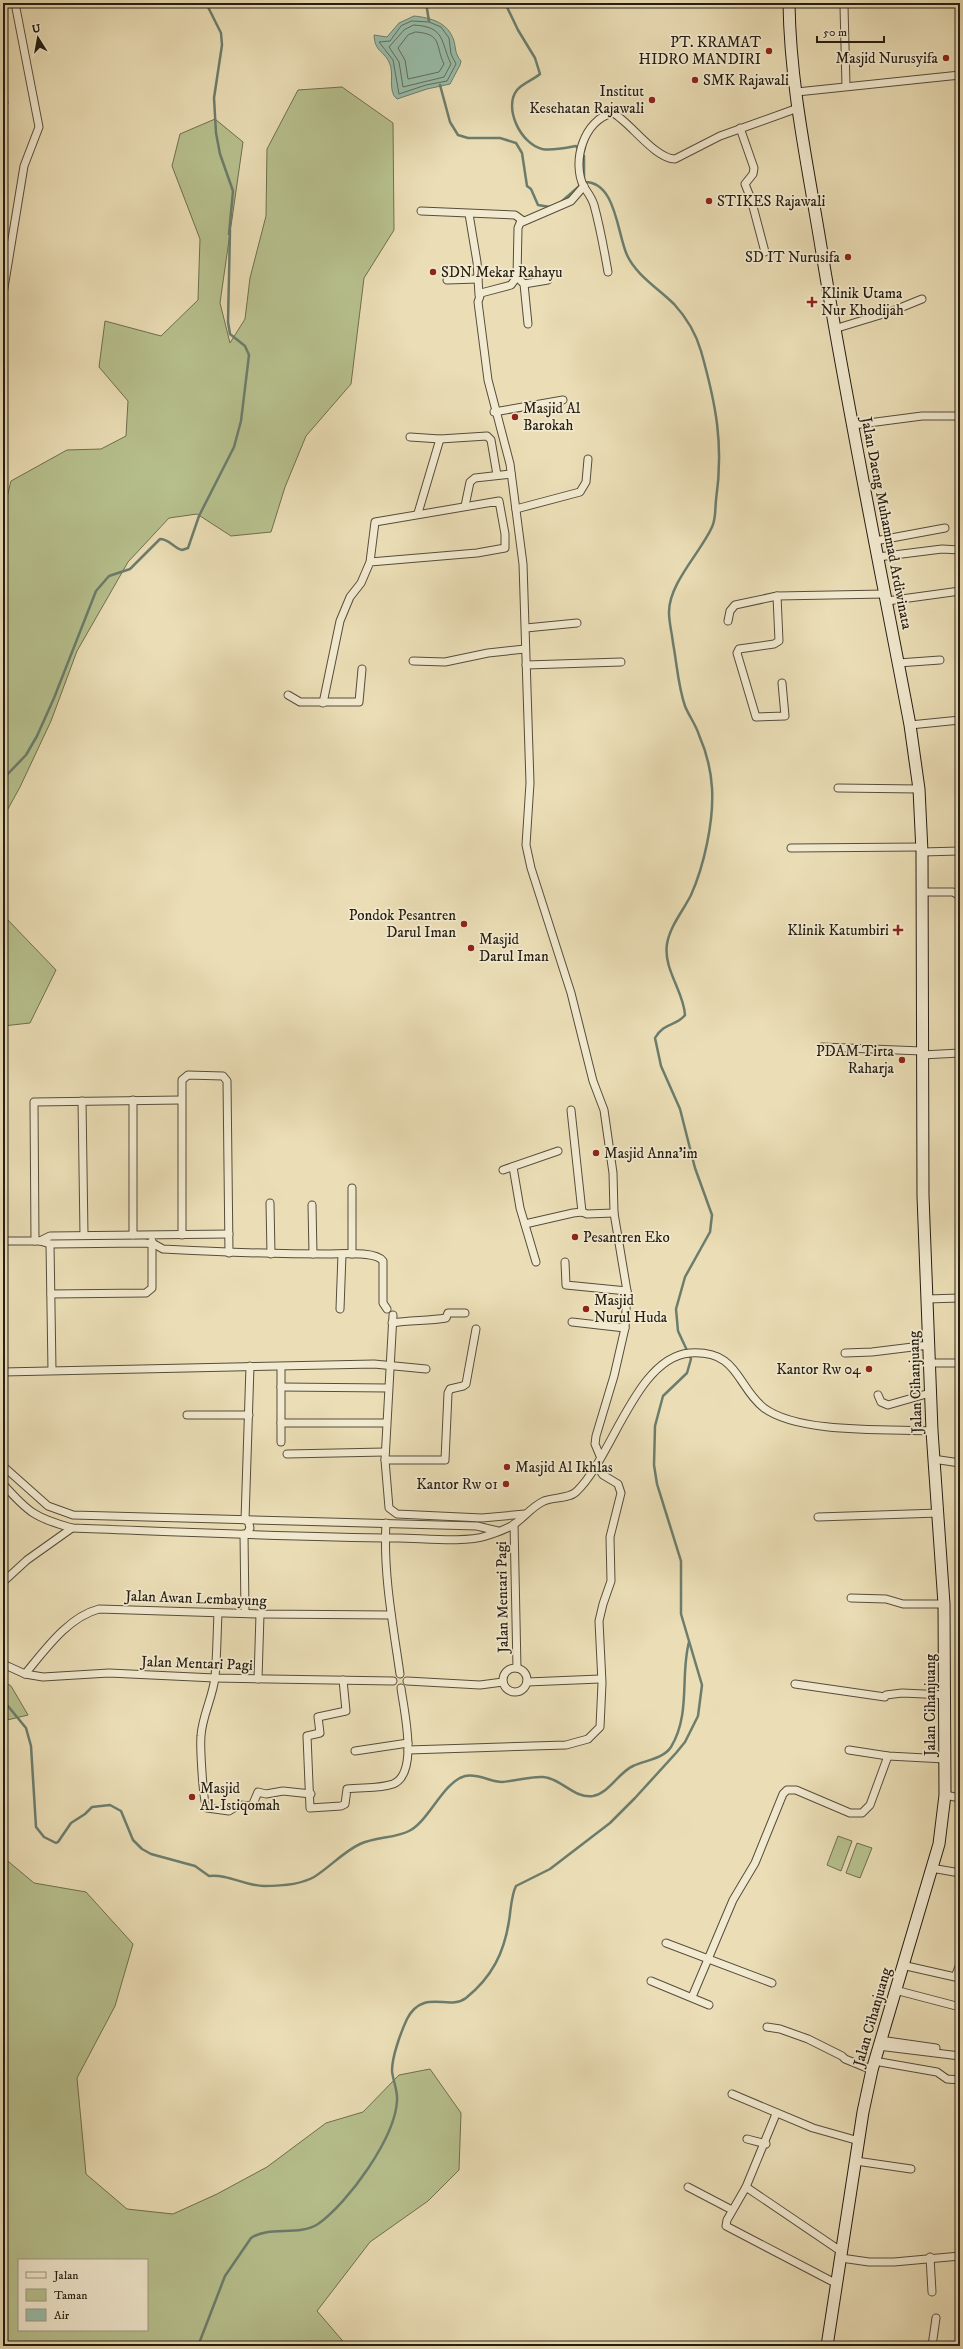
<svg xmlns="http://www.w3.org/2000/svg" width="963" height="2349" font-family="'IM FELL DW Pica',serif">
<rect width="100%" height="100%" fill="#ebdeb6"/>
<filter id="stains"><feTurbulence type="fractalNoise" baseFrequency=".005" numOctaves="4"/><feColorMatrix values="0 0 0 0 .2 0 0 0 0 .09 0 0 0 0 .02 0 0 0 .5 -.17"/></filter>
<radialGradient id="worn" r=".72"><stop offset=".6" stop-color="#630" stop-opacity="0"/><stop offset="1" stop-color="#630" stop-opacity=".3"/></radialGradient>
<!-- green -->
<g fill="#b7c18e" stroke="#6e6f50" fill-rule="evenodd">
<path d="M 3,73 L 8,103 L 3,116 Z"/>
<path d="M 342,87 L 393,123 L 394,230 L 364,278 L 351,384 L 306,436 L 285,487 L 271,532 L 231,536 L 197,514 L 169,518 L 128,562 L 77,651 L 51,721 L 20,787 L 3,818 L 3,514 L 11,481 L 67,450 L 101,449 L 126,436 L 128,401 L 99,367 L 105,321 L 161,336 L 198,300 L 200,239 L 172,166 L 180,134 L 215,119 L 243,142 L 220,303 L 230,343 L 245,319 L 250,278 L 266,216 L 267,149 L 298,90 Z"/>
<path d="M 6,918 L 56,970 L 30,1023 L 3,1026 L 3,921 Z"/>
<path d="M 3,1681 L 11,1686 L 28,1715 L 3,1721 Z"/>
<path d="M 838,1836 L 852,1841 L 841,1871 L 827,1865 Z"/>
<path d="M 857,1843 L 872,1848 L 860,1878 L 846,1873 Z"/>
<path d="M 3,1857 L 34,1883 L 86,1892 L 133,1944 L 115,2006 L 77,2078 L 86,2174 L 127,2209 L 173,2214 L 217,2194 L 267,2167 L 326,2123 L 363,2112 L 399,2075 L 430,2069 L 461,2113 L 459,2170 L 428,2201 L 370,2242 L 317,2311 L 347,2346 L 3,2346 ZM 19,2260 L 147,2260 L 147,2330 L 19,2330 Z"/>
</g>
<!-- water -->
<path fill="#99bda9" stroke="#6b7d6d" d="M 414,16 C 431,18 448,22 454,41 C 456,49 455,54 461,61 L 460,65 L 450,84 L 427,89 L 397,99 C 387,92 395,72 389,62 C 383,50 375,52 374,35 L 387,37 L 399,23 Z"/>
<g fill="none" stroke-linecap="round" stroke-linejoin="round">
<!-- shore -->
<g stroke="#5f6d5e" stroke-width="1">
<path d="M 412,21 L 429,22 L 441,27 L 449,38 L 451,54 L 456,64 L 447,81 L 426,85 L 399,94 L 393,60 L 379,42 L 390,41 L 401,26 Z"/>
<path d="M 414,25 C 446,27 440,41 451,64 L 444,77 L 403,87 L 399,62 L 389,47 L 404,30 Z"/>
<path d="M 416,32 C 443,34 435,46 444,64 L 439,72 L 408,79 L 405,60 L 398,48 L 408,35 Z"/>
</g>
<!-- stream -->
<g stroke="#6b7d6d" stroke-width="2.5">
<path d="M 426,3 L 429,21"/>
<path d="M 505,3 L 518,30 L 535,58 L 540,74 C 533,80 523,83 517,90 C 503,108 521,144 542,149 C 552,151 565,148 576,146 L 579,150"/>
<path d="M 440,85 L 450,122 L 458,135 L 468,138 L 500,138 L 516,143 L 522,153 L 527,186 L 531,189 L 538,205 L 550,207"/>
<path d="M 582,154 L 584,156 L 584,180"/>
<path d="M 3,779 L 26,755 L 37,736 L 54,698 L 96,591 L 109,576 L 130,569 L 160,539 C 169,539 174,548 182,550 L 188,548 L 199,516 L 234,447 L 241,421 L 249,355 L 245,346 L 230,334 L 228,322 L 230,230 L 229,234 L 233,191 L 220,154 L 216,133 L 214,98 L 222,45 L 221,33 L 206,3"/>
<path d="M 3,1700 L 26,1728 L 31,1746 L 36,1827 L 44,1837 L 56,1843 L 58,1842 L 71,1823 L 85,1814 L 92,1807 L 110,1805 L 121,1811 L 133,1840 L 142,1849 L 151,1854 L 195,1866 L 209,1876 C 229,1874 245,1886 264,1886 C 279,1886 300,1885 314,1877 C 330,1867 343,1852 360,1844 C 375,1837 396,1838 409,1831 C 429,1821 443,1782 465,1776 C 478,1773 490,1782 502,1782 C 516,1781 530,1776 543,1777 C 561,1778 574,1799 593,1796 C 609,1793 618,1773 633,1766 C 646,1760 663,1759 671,1747 C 691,1714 680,1675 689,1642"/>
<path d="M 198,2346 L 225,2276 L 251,2238 C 270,2225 298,2237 318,2224 C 348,2203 395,2138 397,2101 C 398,2091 393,2081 392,2071 C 392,2056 401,2032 407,2019 C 423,1988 449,2011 466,1998 C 492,1977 504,1953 509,1921 C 511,1909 511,1896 516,1886 L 550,1869 L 610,1823 L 635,1798 L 676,1753 L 685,1742 L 698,1716 L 702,1685 L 681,1614 L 681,1561 L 657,1484 L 654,1465 L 655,1426 L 663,1396 L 687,1373 L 691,1359 L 678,1331 L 676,1309 L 685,1277 L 710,1232 L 712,1215 L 695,1168 L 680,1109 L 661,1066 L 655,1038 C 664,1022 677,1026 685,1015 C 684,992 663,969 667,944 C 670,926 683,911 691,895 C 704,866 714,821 712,788 C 711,771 706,751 699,735 C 696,725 689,716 685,706 C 678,686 677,664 673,643 C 672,633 669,623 669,612 C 669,583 701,552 712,527 C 716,519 715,509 716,500 C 724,445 716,404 701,351 C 696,334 686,317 674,304 C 659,289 636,275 627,255 C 617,233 616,181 584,182 L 561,202"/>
</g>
<!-- street casing -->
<g stroke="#564d3b" stroke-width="9">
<g id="street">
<path d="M 846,3 L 844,6 L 846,86"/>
<path d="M 797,92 L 960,75"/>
<path d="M 740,128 L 754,168 L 753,174 L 745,184 L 751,199 L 765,252"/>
<path d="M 584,186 L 571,201 L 520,223 L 518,228 L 517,277 L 511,285 L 481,293 L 478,302 L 488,380 L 510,464 L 523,564 L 530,783 L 526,845 L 531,868 L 571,993 L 593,1081 L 604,1110 L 613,1173 L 614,1213 L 627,1291 L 625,1328 L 614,1376 L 596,1436 L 595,1444 L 600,1456"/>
<path d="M 421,211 L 515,215 L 522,220"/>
<path d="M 469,214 L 477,262 L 479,295"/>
<path d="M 608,272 C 604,249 600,227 594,205 C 592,198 588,193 584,187 C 571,162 584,119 613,113 C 630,122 655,159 675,159 L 720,136 L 798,108"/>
<path d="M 517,277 L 524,284 L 528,324"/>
<path d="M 447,280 L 478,279"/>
<path d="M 524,284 L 548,280"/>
<path d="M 3,294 L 24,166 L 39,127 L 15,3"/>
<path d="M 834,329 L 890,312 L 922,299"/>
<path d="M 494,412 L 563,400"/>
<path d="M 853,425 L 922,416 L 960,416"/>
<path d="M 410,437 L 440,439 L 487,436 L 491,440 L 497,475"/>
<path d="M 465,506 L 470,482 L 475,478 L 511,474"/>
<path d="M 516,509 L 580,492 L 586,482 L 588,459"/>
<path d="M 418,513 L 440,439"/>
<path d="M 875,541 L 945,528"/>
<path d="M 878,557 L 942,549 L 960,550"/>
<path d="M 777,596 L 779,641 L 774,644 L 739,649 L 737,653 L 756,717 L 785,716 L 782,683"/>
<path d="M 887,601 L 960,591"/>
<path d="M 728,621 L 730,611 L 735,605 L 777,596 L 885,594"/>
<path d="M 526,628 L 577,623"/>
<path d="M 413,661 L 445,662 L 488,653 L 525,649"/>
<path d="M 898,663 L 940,660"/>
<path d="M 526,665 L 621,662"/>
<path d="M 288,695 L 300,702 L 359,702 L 362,669"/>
<path d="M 323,703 L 340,621 L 350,597 L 361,583 L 370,562 L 375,522 L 499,501 L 505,534 L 505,548 L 477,553 L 370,562"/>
<path d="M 910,725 L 960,720"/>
<path d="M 838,788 L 919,789"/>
<path d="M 791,848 L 921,847"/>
<path d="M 922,852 L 960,851"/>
<path d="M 922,892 L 953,892 L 960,896"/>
<path d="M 822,1047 L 922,1051"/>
<path d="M 922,1055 L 960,1053"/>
<path d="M 133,1100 L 133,1235"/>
<path d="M 82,1101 L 84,1235"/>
<path d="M 571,1110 L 582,1212"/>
<path d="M 513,1167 L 520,1208 L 536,1262"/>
<path d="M 503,1170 L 558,1151"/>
<path d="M 352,1188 L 352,1254"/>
<path d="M 270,1203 L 271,1254"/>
<path d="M 312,1205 L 313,1254"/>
<path d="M 525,1224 L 573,1213 L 582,1212 L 587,1214 L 614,1213"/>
<path d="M 182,1235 L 182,1080 L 188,1075 L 223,1076 L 227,1081 L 229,1253"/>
<path d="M 3,1241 L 40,1241 L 50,1244 L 144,1243 L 154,1244 L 163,1249 C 219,1252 274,1254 330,1254 C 342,1254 376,1251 383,1261 L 383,1303 L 387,1309"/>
<path d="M 35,1241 L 34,1102 L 181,1100"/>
<path d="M 40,1241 L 50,1236 L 229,1234"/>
<path d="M 50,1244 L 52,1370"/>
<path d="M 565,1262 L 566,1285 L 627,1291"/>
<path d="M 51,1294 L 146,1293 L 152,1288 L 152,1241"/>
<path d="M 927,1299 L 960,1298"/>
<path d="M 340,1309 L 342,1254"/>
<path d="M 393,1315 L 385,1460 L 389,1508 L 397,1514 L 482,1518 L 525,1514"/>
<path d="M 572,1322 L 625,1328"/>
<path d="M 392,1323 C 410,1320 428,1321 446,1318 L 448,1313 L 465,1313"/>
<path d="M 845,1353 L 872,1352 L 929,1345"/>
<path d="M 929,1363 L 960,1363"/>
<path d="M 3,1372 L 374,1364 L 426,1369"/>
<path d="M 281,1387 L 388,1388"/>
<path d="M 878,1395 L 881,1402 L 888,1405 L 930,1393"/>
<path d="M 187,1415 L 249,1415"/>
<path d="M 281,1423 L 386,1423"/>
<path d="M 281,1442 L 281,1370"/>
<path d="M 287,1454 L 385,1452"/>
<path d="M 933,1459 L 960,1463"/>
<path d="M 385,1460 L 445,1460 L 448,1393 L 450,1389 L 463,1386 L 466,1384 L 476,1329"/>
<path d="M 3,1466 L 48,1506 L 73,1515 L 477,1526 L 498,1531"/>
<path d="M 3,1484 C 28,1512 35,1518 72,1528 C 181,1532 290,1537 398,1538 C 421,1538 466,1543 486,1536 C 495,1533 505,1530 513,1525 C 524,1518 531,1507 544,1501 C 554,1497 568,1499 576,1492 C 612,1459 636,1357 690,1353 C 739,1350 736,1386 764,1408 C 799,1434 888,1429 932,1431"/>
<path d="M 818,1517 L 939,1513"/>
<path d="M 245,1520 L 250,1366"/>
<path d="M 386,1523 C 383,1573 393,1625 400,1674"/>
<path d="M 514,1524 L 517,1668"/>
<path d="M 244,1534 L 245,1613"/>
<path d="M 247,1534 L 250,1528 L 248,1520"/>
<path d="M 3,1582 L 27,1560 L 72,1528"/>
<path d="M 851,1598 L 886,1599 L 903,1604 L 944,1604"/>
<path d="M 218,1613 C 217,1634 217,1655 215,1677 C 213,1697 202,1716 201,1736 C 200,1746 203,1804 207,1808 L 229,1811 L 239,1805 L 252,1806 L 258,1792 L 266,1794 L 283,1791 L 311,1794"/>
<path d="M 3,1664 L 25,1674 L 43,1677 L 109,1673 L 215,1678 L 393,1681"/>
<circle cx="515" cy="1680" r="12"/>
<path d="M 25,1674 C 45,1650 68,1617 99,1609 L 260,1614 L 391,1615"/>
<path d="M 258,1679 L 260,1614"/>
<path d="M 343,1680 L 346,1711 L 318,1717 L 320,1733 L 307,1736 L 310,1808 L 341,1806 L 345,1804 L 347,1789 C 362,1787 379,1789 393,1784 C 419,1774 404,1711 401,1688"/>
<path d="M 407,1681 L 480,1685 L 503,1682"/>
<path d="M 527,1682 L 600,1679"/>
<path d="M 795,1684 L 885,1697 L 886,1695 L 902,1693 L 946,1695"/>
<path d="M 408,1750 L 566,1745 L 588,1739 L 600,1727 L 602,1683 L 599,1621 L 603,1604 L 611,1581 L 610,1537 L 621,1493 L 618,1484 L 603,1475 L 596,1465"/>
<path d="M 849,1750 L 888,1756 L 945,1759"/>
<path d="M 355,1751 L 408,1743"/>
<path d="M 945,1795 L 960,1798"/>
<path d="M 931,1868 L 960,1873"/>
<path d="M 666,1943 L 772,1983"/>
<path d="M 902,1965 L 955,1977 L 960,1964"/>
<path d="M 651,1981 L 709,2005"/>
<path d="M 895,1990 L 960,2007"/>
<path d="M 692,1997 L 733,1900 L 755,1863 L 783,1794 L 787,1790 L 796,1790 L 850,1813 L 862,1813 L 870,1805 L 888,1756"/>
<path d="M 767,2027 L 780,2029 L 808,2039 L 842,2056 L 845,2059 L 872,2070"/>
<path d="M 880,2040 L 936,2048"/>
<path d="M 878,2046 L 960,2056"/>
<path d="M 874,2061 L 937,2072 L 947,2079 L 960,2080"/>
<path d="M 732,2094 L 813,2128 L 859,2141"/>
<path d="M 776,2114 L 746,2187 L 727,2220 L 726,2226 L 837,2284"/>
<path d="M 747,2139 L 766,2144"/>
<path d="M 856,2161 L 911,2169"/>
<path d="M 688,2187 L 732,2210"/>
<path d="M 746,2187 L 842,2252"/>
<path d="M 930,2257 L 932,2292"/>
<path d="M 841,2258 L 869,2262 L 894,2262 L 960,2256"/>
<path d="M 932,2346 L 936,2318"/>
</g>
</g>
<!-- secondary casing -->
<g stroke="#251d12" stroke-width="13">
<path id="secondary" d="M 789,3 C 790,85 808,167 821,247 C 847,407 880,566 910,725 L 919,789 L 922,852 L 923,1196 L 932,1431 L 944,1604 L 945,1795 L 939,1844 L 872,2070 L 863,2112 L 827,2346"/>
</g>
<!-- street -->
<use href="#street" stroke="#f2ead0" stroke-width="7"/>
<!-- secondary -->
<use href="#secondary" stroke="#f2ead0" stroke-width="11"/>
</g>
<!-- markers -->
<g fill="#8f2418" stroke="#f2ead0" stroke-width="1.5">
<circle cx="769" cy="51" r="4"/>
<circle cx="946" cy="58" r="4"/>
<circle cx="695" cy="80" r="4"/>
<circle cx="652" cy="100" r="4"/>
<circle cx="709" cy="201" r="4"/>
<circle cx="848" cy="257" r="4"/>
<circle cx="433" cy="272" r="4"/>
<path d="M810 296h4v4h4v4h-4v4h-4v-4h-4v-4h4z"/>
<circle cx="515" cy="417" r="4"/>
<circle cx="464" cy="924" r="4"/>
<path d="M896 924h4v4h4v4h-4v4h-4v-4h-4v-4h4z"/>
<circle cx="471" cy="948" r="4"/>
<circle cx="902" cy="1060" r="4"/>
<circle cx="596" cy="1153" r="4"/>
<circle cx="575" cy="1237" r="4"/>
<circle cx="586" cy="1309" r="4"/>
<circle cx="869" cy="1369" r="4"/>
<circle cx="507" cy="1467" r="4"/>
<circle cx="506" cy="1484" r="4"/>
<circle cx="192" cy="1797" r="4"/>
</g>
<g text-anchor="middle" stroke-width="3.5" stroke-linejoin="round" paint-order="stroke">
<!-- poi labels -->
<g font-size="15" fill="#251d12" stroke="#f2ead0" text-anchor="start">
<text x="761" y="47" text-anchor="end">PT. KRAMAT<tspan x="761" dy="17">HIDRO MANDIRI</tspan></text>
<text x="938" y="63" text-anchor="end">Masjid Nurusyifa</text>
<text x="703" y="85">SMK Rajawali</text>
<text x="644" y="96" text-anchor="end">Institut<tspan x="644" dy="17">Kesehatan Rajawali</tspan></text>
<text x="717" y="206">STIKES Rajawali</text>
<text x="840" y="262" text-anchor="end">SD IT Nurusifa</text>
<text x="441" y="277">SDN Mekar Rahayu</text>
<text x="821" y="298">Klinik Utama<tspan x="821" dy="17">Nur Khodijah</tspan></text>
<text x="523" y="413">Masjid Al<tspan x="523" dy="17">Barokah</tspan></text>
<text x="456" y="920" text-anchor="end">Pondok Pesantren<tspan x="456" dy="17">Darul Iman</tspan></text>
<text x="889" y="935" text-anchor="end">Klinik Katumbiri</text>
<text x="479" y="944">Masjid<tspan x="479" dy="17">Darul Iman</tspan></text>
<text x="894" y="1056" text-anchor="end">PDAM Tirta<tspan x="894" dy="17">Raharja</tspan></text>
<text x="604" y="1158">Masjid Anna'im</text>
<text x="583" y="1242">Pesantren Eko</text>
<text x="594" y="1305">Masjid<tspan x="594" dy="17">Nurul Huda</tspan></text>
<text x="861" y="1374" text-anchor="end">Kantor Rw 04</text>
<text x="515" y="1472">Masjid Al Ikhlas</text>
<text x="498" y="1489" text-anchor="end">Kantor Rw 01</text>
<text x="200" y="1793">Masjid<tspan x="200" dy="17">Al-Istiqomah</tspan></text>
</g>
<!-- street labels -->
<g font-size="15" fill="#251d12" stroke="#f2ead0">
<text transform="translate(887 523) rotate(79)" y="5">Jalan Daeng Muhammad Ardiwinata</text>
<text transform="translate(915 1382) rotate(-92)" y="5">Jalan Cihanjuang</text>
<text transform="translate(502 1597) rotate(-91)" y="5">Jalan Mentari Pagi</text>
<text transform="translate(196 1598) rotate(2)" y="5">Jalan Awan Lembayung</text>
<text transform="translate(197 1663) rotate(2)" y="5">Jalan Mentari Pagi</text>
<text transform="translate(930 1705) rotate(-90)" y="5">Jalan Cihanjuang</text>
<text transform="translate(872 2017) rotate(-74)" y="5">Jalan Cihanjuang</text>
</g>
</g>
<!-- margin -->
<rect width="963" height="2349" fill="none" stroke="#ebdeb6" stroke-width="16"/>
<rect x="4" y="4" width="955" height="2341" fill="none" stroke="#251d12" stroke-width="2"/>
<rect x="8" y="8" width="947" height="2333" fill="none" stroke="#251d12"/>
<!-- legend -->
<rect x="18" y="2259" width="130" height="72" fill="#f2ead0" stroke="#a09884"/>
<rect x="26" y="2272" width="20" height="6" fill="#f2ead0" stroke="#a09884"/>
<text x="54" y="2279" font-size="12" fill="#251d12">Jalan</text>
<rect x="26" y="2289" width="20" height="12" fill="#b7c18e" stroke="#a09884"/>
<text x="54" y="2299" font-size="12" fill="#251d12">Taman</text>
<rect x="26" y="2309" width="20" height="12" fill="#99bda9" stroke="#a09884"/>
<text x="54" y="2319" font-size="12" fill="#251d12">Air</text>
<!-- north arrow -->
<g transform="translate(38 38) rotate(349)" stroke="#f2ead0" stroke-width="3" paint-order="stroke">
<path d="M0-3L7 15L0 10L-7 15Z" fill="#251d12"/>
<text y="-6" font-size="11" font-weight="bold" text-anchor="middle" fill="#251d12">U</text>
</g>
<!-- scale -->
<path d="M817 36v6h67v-6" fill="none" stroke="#251d12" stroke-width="2"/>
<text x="823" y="36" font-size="12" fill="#251d12" stroke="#f2ead0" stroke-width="3" paint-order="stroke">50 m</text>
<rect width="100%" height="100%" filter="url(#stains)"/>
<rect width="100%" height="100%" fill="url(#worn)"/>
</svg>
